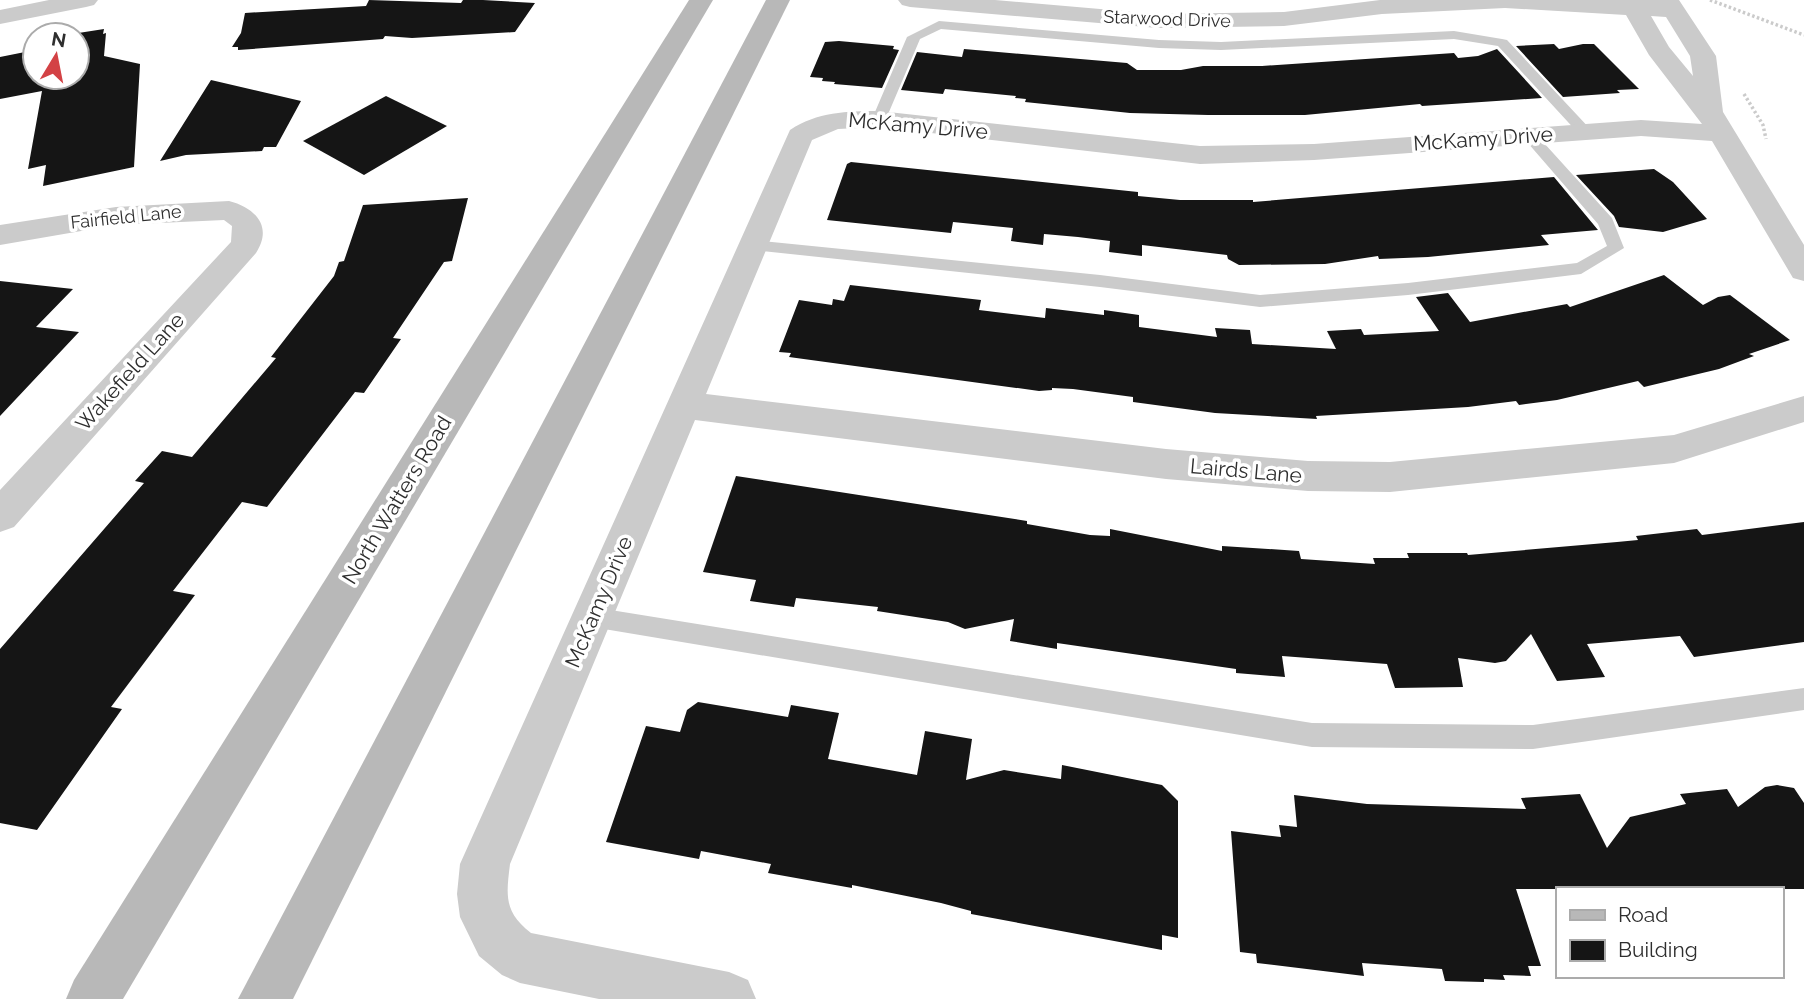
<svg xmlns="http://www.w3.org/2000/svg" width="1804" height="999" font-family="Raleway,sans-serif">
<rect width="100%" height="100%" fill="#fff"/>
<!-- building -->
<g fill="#151515">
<path d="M 369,0 L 461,3 L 463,0 L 483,0 L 535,3 L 515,32 L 412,38 L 385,36 L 383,39 L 238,50 L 238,47 L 232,47 L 241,33 L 245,13 L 366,6 Z"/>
<path d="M 104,29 L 103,34 L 106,33 L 104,56 L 140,64 L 134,167 L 43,186 L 46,165 L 28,169 L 42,91 L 0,99 L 0,57 L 35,50 L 35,77 L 77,77 L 77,35 L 72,34 Z"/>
<path d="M 839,41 L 894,46 L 893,49 L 899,50 L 882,88 L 834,84 L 835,82 L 822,81 L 823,78 L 810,77 L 825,42 Z"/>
<path d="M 1554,44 L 1559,49 L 1583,44 L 1594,44 L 1639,89 L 1617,90 L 1620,93 L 1563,97 L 1516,46 Z"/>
<path d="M 964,49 L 1127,63 L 1137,70 L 1181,70 L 1203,66 L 1262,66 L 1454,53 L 1458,58 L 1478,56 L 1497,49 L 1542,98 L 1422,106 L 1420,104 L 1305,115 L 1208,115 L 1130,113 L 1025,102 L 1026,99 L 1015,98 L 1016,96 L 945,89 L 943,94 L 901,90 L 917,52 L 962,57 Z"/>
<path d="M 211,80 L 301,101 L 276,147 L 264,147 L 262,151 L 186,155 L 160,161 Z"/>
<path d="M 386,96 L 447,126 L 364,175 L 303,141 Z"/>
<path d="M 851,162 L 1138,192 L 1138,196 L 1180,200 L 1253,200 L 1253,202 L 1554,177 L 1598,230 L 1541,235 L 1549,245 L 1428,257 L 1379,259 L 1378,256 L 1325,264 L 1239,265 L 1228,259 L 1227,255 L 1142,245 L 1142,256 L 1109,252 L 1110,241 L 1078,237 L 1044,234 L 1043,245 L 1011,241 L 1013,228 L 953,222 L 951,233 L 827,220 L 847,164 Z"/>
<path d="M 1654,169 L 1673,182 L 1707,219 L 1663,232 L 1619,227 L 1614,216 L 1576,175 Z"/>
<path d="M 468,198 L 452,261 L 444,262 L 393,338 L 401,339 L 364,393 L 355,392 L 267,507 L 242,502 L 173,591 L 195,595 L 111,707 L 122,709 L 37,830 L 0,823 L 0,649 L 144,483 L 135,481 L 162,451 L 192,457 L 276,358 L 271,357 L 334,276 L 339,262 L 344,261 L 363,205 Z"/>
<path d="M 1664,275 L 1703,305 L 1718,297 L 1730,295 L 1790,340 L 1749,354 L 1754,356 L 1719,369 L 1644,387 L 1638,381 L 1557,400 L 1519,405 L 1516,401 L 1468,407 L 1316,416 L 1317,419 L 1215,413 L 1133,402 L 1133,397 L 1073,389 L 1052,388 L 1052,390 L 1039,391 L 789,357 L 791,353 L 779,352 L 799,300 L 832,305 L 833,299 L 844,301 L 850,285 L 981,300 L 979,310 L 1045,318 L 1046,308 L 1104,315 L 1104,310 L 1139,315 L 1139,327 L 1217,337 L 1215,328 L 1250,330 L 1252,344 L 1336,349 L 1327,331 L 1361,329 L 1364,335 L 1439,331 L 1416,297 L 1448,293 L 1470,322 L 1567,304 L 1570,307 Z"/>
<path d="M 0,281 L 73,289 L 36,327 L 79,332 L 0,416 Z"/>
<path d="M 736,476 L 1027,521 L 1027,524 L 1090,535 L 1110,536 L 1110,529 L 1222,551 L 1222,546 L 1299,551 L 1301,559 L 1375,564 L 1373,558 L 1409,558 L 1407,553 L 1467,553 L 1468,555 L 1617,542 L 1638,540 L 1636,536 L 1697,529 L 1702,535 L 1804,522 L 1804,642 L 1694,657 L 1680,636 L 1587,644 L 1605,677 L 1557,681 L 1531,634 L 1506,661 L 1495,663 L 1458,658 L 1463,687 L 1395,688 L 1387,664 L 1282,656 L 1285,677 L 1236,673 L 1236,669 L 1057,643 L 1057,649 L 1010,641 L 1014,619 L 965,629 L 948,622 L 877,611 L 878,607 L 796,598 L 794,607 L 750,601 L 756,580 L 703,572 Z"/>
<path d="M 698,702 L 788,717 L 791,705 L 839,713 L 828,759 L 917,775 L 925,731 L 972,739 L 966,780 L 1004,770 L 1061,779 L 1062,765 L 1162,785 L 1178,801 L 1178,938 L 1162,935 L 1162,950 L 971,914 L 971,911 L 941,903 L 852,885 L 852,888 L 768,873 L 771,864 L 701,851 L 699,859 L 606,842 L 646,726 L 680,732 L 687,710 Z"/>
<path d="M 1777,785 L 1794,788 L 1804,803 L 1804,889 L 1516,889 L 1541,966 L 1528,966 L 1531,976 L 1503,975 L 1505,980 L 1484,979 L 1484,982 L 1445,981 L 1442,969 L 1362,963 L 1364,976 L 1257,963 L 1256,954 L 1240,952 L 1231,831 L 1281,837 L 1279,825 L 1297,827 L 1294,795 L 1367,804 L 1526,809 L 1521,798 L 1580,794 L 1607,848 L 1630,817 L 1686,804 L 1680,794 L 1727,789 L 1738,807 L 1765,787 Z"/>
</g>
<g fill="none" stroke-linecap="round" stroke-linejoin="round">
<!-- path -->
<g stroke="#cbcbcb" stroke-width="3.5" stroke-dasharray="2.5 2.5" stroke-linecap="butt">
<path d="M 1710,0 L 1804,35"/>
<path d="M 1744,94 L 1763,125 L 1766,139"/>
</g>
<!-- service -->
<g fill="#cbcbcb" fill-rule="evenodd">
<path d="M 939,21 L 1159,40 L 1221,42 L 1454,31 L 1502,39 L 1507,40 L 1592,131 L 1584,136 L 1579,134 L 1498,46 L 1454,39 L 1221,50 L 1159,48 L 941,29 L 920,39 L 886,119 L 879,123 L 874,122 L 872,119 L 907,37 Z"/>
<path d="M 1529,130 L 1534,132 L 1612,218 L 1624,248 L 1581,274 L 1408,295 L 1260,307 L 1100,287 L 753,250 L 745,245 L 753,240 L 1100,275 L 1260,295 L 1408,283 L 1577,263 L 1607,246 L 1598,224 L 1521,135 Z"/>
<path d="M 592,607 L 1312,723 L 1533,725 L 1804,688 L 1804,710 L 1533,749 L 1312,747 L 592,627 L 584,624 L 581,617 L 584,610 Z"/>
</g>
<!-- minor -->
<g fill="#cbcbcb" fill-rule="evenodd">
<path d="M 49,0 L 98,0 L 94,5 L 86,7 L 0,24 L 0,10 Z"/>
<path d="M 898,0 L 995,0 L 1158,14 L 1284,12 L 1380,0 L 1679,0 L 1716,56 L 1723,112 L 1804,245 L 1804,281 L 1793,278 L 1712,141 L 1641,136 L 1314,160 L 1200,164 L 879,127 L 838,129 L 812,140 L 706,394 L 1166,449 L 1308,461 L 1390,462 L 1674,435 L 1804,396 L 1804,422 L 1674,463 L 1390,492 L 1308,491 L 1166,479 L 695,420 L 510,864 C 506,896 504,912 531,933 L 729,972 L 748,980 L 756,999 L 599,999 L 520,983 L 502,975 L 479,956 L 460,917 L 457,894 L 460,864 L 790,130 C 817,112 847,111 879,111 L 1200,146 L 1314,144 L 1641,120 L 1702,124 L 1649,55 L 1626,15 L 1505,8 L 1382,14 L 1284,26 L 1158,28 L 910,7 L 902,5 ZM 1651,16 L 1666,17 L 1690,56 L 1693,76 L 1669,47 Z"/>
<path d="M 229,201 C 256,208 273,227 256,253 L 14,527 L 0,532 L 0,490 L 231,242 L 232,226 L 224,220 L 116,225 L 0,245 L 0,225 L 116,207 Z"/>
</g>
<!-- secondary -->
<g fill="#b8b8b8" fill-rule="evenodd">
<path d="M 689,0 L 713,0 L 123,999 L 66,999 L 74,980 Z"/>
<path d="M 766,0 L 790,0 L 293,999 L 238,999 Z"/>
</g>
</g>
<g text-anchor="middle" stroke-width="7" stroke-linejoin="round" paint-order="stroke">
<!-- far-street labels -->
<g font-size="18" fill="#2e2e2e" stroke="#fff">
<text transform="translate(1167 19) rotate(2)" y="6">Starwood Drive</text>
<text transform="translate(126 217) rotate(-6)" y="6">Fairfield Lane</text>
</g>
<!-- street labels -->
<g font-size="21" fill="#2e2e2e" stroke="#fff">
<text transform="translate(918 126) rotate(5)" y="7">McKamy Drive</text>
<text transform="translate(1483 139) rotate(-4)" y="7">McKamy Drive</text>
<text transform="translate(130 372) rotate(-48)" y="7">Wakefield Lane</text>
<text transform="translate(1246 471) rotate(5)" y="7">Lairds Lane</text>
<text transform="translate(397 500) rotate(-59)" y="7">North Watters Road</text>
<text transform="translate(599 602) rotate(-67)" y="7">McKamy Drive</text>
</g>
</g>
<!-- legend -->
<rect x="1556" y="887" width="228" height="91" fill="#ffffff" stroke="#ababab" stroke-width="2"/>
<rect x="1570" y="910" width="35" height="10" fill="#b8b8b8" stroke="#ababab" stroke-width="2"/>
<text x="1618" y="922" font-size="21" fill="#2e2e2e">Road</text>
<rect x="1570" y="940" width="35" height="21" fill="#151515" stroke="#ababab" stroke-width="2"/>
<text x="1618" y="957" font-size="21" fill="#2e2e2e">Building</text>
<!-- north arrow -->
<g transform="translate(56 56) rotate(10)"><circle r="33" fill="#ffffff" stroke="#ababab" stroke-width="2"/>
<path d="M0-5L12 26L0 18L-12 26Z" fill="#d34245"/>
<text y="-10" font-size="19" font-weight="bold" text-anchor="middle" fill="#2e2e2e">N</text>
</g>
</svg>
